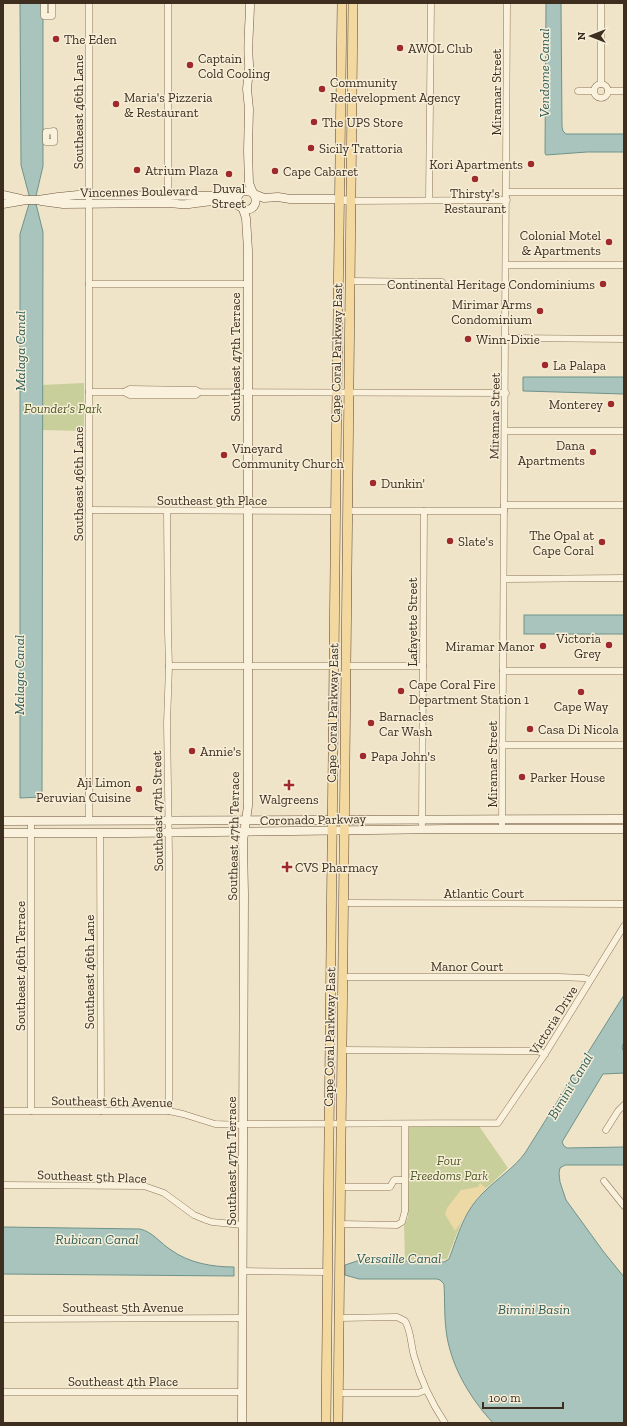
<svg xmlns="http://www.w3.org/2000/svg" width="627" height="1426" font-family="'Zilla Slab',serif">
<rect width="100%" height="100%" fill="#f0e4c8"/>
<!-- green -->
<g fill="#c9cf9b">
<path d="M 84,383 L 84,431 L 42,430 L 41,385 Z"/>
<path d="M 479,1126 L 508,1168 L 479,1195 L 463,1218 L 447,1259 L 405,1260 L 404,1226 L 408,1217 L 409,1127 Z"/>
</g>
<!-- sand -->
<path fill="#ecd9a5" d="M 480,1183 L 487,1189 L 479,1196 L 455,1231 L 445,1214 L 447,1208 L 461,1190 L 478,1187 Z"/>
<!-- water -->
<g fill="#a9c4bc" stroke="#6f938a">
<path d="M 20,3 L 43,3 L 43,166 L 36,196 L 36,204 L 43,232 L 42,797 L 20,798 L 20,234 L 29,204 L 29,195 L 21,165 Z"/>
<path d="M 546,3 L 561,3 L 562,127 L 563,131 L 566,134 L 624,134 L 624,152 L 587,152 L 546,155 L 545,153 Z"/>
<path d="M 523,377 L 624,377 L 624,394 L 524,391 L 523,391 Z"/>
<rect x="524" y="615" width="100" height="19"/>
<path d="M 624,995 L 624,1042 L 622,1047 L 624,1053 L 624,1073 L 603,1074 L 562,1142 L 564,1146 L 567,1148 L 624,1147 L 624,1165 L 565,1165 L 560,1168 L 559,1173 L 560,1182 L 566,1200 L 603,1251 L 624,1277 L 624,1423 L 493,1423 C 471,1399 453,1370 447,1337 C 444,1319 445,1302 444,1284 L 440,1280 L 437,1279 L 359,1279 L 345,1275 L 345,1265 L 360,1260 L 444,1262 L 449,1259 C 459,1233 463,1212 485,1191 C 498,1178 514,1168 525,1153 Z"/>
<path d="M 3,1227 L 140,1229 C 153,1232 160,1243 171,1250 C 189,1263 212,1267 234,1267 L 234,1276 L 3,1274 Z"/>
</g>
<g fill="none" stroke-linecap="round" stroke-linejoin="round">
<!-- street casing -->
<g stroke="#8d765c" stroke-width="7">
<g id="street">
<path d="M 44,3 L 44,16 L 52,16 L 52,3"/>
<path d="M 89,3 L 89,821"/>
<circle cx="601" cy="91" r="7"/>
<path d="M 601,84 L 601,3"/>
<path d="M 578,91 L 593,91"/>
<path d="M 608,91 L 624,91"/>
<path d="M 54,131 L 54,142 L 46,142 L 46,132 Z"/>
<path d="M 507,192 L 624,192"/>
<path d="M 168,199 L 168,3"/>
<path d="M 429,200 L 431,3"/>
<path d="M 351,201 L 507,200"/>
<path d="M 507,265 L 624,265"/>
<path d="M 351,281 L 442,282"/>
<path d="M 89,284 L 247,284"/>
<path d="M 506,338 L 624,339"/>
<path d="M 89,392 L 124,392 L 130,395 L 196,395 L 199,392"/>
<path d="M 124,392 L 130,389 L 196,390 L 199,392 L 506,393"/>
<path d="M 505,431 L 624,431"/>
<path d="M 504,505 L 624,505"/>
<path d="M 347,509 L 353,511 L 504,511"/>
<path d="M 89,510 L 335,511"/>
<path d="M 167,511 L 168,632 L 169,666 L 167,723 L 169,854 L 169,1111"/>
<path d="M 504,579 L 624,578"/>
<path d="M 345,664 L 351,666 L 423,666"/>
<path d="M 169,666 L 334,666"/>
<path d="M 503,671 L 624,671"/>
<path d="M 502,745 L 624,745"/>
<path d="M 422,824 L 424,511"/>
<path d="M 502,829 L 507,3"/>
<path d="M 100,833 L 101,1111"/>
<path d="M 343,903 L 624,904"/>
<path d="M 342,977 L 559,977 L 584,978 L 590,980"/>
<path d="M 342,1050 L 516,1051 L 537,1051 L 545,1054"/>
<path d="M 3,1111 L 169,1111 L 183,1114 L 215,1124 L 243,1125"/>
<path d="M 31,1111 L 31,821"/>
<path d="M 243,1124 L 498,1123 L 545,1054 L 624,926"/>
<path d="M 606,1130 L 618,1111 L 624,1105"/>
<path d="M 604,1181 L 624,1206"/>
<path d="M 3,1185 L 144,1186 L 164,1193 L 194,1215 L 206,1220 L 212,1222 L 243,1225"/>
<path d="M 340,1187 L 390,1187 L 394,1180 L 405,1180"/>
<path d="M 340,1224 L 397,1225 L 402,1222 L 405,1211 L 405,1124"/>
<path d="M 243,1271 L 326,1272"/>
<path d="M 339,1318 L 397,1317 L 405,1321 C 411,1330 411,1346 414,1356 C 421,1381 431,1402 445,1423"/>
<path d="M 3,1319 L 243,1318"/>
<path d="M 3,1392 L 242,1392"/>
<path d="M 338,1393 L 418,1393 L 426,1390"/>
</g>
</g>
<!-- secondary casing -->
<g stroke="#6f573f" stroke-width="9">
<g id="secondary">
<path d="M 249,69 L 247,89 L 249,109 L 248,151 L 249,183 L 253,193"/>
<path d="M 250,72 C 246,49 250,27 250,3"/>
<path d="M 254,194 L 264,198 L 278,197 L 290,199 L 333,199 L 351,201"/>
<path d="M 3,195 L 21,199"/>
<path d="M 41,201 L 63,204 L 168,203 C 174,203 180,205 187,204 C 204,203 223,196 239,206"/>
<path d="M 3,204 L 26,200 L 38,200 L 58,197 L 78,195 L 229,196 C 238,195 244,188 253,193 C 258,200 256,209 246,210 L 239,206 L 237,198 L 240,193"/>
<path d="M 3,821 L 624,819"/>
<path d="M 3,833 L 129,833 L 448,829 L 624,829"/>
<path d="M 242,1423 L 244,894 L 243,841 L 248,806 L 248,250 L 246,218 L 243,209"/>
</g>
</g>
<!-- primary casing -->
<g stroke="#5b4430" stroke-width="10">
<g id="primary">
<path d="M 326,1423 L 336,469 L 342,3"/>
<path d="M 338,1423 L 353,3"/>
</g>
</g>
<!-- street -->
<use href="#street" stroke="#faf1dc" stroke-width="6"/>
<!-- secondary -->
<use href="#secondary" stroke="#faf1dc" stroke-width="8"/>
<!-- primary -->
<use href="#primary" stroke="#f3d9a0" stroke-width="9"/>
</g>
<!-- markers -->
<g fill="#9e2a2b" stroke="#f7eed8" stroke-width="1.5">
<circle cx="56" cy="39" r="4"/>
<circle cx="400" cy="48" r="4"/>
<circle cx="190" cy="65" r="4"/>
<circle cx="322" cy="89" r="4"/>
<circle cx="116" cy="104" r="4"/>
<circle cx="314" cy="122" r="4"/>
<circle cx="311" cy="148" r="4"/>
<circle cx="531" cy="164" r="4"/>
<circle cx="137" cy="170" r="4"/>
<circle cx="275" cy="171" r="4"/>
<circle cx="229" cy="174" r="4"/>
<circle cx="475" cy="179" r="4"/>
<circle cx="609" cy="242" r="4"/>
<circle cx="603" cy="284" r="4"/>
<circle cx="540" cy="311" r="4"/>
<circle cx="468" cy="339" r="4"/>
<circle cx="545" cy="365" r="4"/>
<circle cx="611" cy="404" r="4"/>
<circle cx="593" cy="452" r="4"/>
<circle cx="224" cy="455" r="4"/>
<circle cx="373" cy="483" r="4"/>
<circle cx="450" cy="541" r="4"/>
<circle cx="602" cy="542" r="4"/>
<circle cx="609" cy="645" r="4"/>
<circle cx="543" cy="646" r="4"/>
<circle cx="401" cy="691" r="4"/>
<circle cx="581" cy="692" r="4"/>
<circle cx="371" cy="723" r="4"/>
<circle cx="530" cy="729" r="4"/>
<circle cx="192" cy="751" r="4"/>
<circle cx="363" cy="756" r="4"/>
<circle cx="522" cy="777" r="4"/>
<path d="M287 779h4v4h4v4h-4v4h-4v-4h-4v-4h4z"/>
<circle cx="139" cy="789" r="4"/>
<path d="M285 861h4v4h4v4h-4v4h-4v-4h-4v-4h4z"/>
</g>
<g text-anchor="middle" stroke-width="3" stroke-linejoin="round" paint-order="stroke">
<!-- poi labels -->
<g font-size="13" fill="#3d2e20" stroke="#f7eed8" text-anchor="start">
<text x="64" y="44">The Eden</text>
<text x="408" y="53">AWOL Club</text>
<text x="198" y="63">Captain<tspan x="198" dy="15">Cold Cooling</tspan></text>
<text x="330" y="87">Community<tspan x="330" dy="15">Redevelopment Agency</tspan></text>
<text x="124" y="102">Maria's Pizzeria<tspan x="124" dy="15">&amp; Restaurant</tspan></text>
<text x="322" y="127">The UPS Store</text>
<text x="319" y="153">Sicily Trattoria</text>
<text x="523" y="169" text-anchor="end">Kori Apartments</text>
<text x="145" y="175">Atrium Plaza</text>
<text x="283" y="176">Cape Cabaret</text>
<text x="229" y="193" text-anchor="middle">Duval<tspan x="229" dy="15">Street</tspan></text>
<text x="475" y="198" text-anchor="middle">Thirsty's<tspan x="475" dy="15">Restaurant</tspan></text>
<text x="601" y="240" text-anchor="end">Colonial Motel<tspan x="601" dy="15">&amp; Apartments</tspan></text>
<text x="595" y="289" text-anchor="end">Continental Heritage Condominiums</text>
<text x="532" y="309" text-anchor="end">Mirimar Arms<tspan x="532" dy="15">Condominium</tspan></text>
<text x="476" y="344">Winn-Dixie</text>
<text x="553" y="370">La Palapa</text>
<text x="603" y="409" text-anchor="end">Monterey</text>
<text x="585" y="450" text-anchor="end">Dana<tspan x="585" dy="15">Apartments</tspan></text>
<text x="232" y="453">Vineyard<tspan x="232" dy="15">Community Church</tspan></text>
<text x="381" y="488">Dunkin'</text>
<text x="594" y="540" text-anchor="end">The Opal at<tspan x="594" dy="15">Cape Coral</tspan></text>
<text x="458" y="546">Slate's</text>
<text x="601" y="643" text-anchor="end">Victoria<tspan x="601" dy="15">Grey</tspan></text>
<text x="535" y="651" text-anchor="end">Miramar Manor</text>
<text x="409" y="689">Cape Coral Fire<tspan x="409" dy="15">Department Station 1</tspan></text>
<text x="581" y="711" text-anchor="middle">Cape Way</text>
<text x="379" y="721">Barnacles<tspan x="379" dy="15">Car Wash</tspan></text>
<text x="538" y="734">Casa Di Nicola</text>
<text x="200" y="756">Annie's</text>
<text x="371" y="761">Papa John's</text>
<text x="530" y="782">Parker House</text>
<text x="131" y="787" text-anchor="end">Aji Limon<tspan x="131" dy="15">Peruvian Cuisine</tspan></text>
<text x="289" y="804" text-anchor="middle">Walgreens</text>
<text x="295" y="872">CVS Pharmacy</text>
</g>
<!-- street labels -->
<g font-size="13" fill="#3d2e20" stroke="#f7eed8">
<text transform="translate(496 92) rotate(-90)" y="5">Miramar Street</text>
<text transform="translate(78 112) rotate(-90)" y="5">Southeast 46th Lane</text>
<text transform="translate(139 191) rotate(-1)" y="5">Vincennes Boulevard</text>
<text transform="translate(336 353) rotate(-89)" y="5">Cape Coral Parkway East</text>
<text transform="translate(235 357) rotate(-90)" y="5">Southeast 47th Terrace</text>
<text transform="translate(494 416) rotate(-89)" y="5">Miramar Street</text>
<text transform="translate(78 484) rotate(-90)" y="5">Southeast 46th Lane</text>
<text x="212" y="505">Southeast 9th Place</text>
<text transform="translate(412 622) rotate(-90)" y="5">Lafayette Street</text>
<text transform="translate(332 713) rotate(-89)" y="5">Cape Coral Parkway East</text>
<text transform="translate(492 764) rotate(-90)" y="5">Miramar Street</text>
<text transform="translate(157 811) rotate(-91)" y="5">Southeast 47th Street</text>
<text transform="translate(313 819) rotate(-1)" y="5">Coronado Parkway</text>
<text transform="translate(233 836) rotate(-89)" y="5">Southeast 47th Terrace</text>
<text x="484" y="898">Atlantic Court</text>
<text transform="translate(20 966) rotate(-90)" y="5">Southeast 46th Terrace</text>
<text x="467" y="971">Manor Court</text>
<text transform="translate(89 972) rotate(-90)" y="5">Southeast 46th Lane</text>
<text transform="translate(553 1020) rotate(-58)" y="5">Victoria Drive</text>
<text transform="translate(329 1037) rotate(-89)" y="5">Cape Coral Parkway East</text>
<text transform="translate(112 1101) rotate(1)" y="5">Southeast 6th Avenue</text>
<text transform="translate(231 1161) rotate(-90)" y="5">Southeast 47th Terrace</text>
<text transform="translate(92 1176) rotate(2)" y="5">Southeast 5th Place</text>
<text x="123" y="1312">Southeast 5th Avenue</text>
<text x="123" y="1386">Southeast 4th Place</text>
</g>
<!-- park labels -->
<g font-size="13" font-style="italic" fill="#4d5a26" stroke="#f7eed8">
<text x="63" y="413">Founder's Park</text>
<text x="449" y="1165">Four<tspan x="449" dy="15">Freedoms Park</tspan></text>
</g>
<!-- water labels -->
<g font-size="14" font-style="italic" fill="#2f5d5a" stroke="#f7eed8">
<text transform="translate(544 73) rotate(-90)" y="5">Vendome Canal</text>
<text transform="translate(20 351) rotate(-90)" y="5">Malaga Canal</text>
<text transform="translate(19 675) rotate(-90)" y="5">Malaga Canal</text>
<text transform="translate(570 1086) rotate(-59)" y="5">Bimini Canal</text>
<text x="97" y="1244">Rubican Canal</text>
<text x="399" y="1263">Versaille Canal</text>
<text x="534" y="1314">Bimini Basin</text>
</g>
</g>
<!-- border -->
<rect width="627" height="1426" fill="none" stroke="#3d2e20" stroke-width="8"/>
<!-- north arrow -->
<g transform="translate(591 36) rotate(270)" stroke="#f7eed8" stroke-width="3" paint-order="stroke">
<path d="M0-3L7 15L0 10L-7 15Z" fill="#3d2e20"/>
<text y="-6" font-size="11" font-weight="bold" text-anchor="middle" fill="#3d2e20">N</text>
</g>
<!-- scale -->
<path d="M483 1402v6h80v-6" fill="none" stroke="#3d2e20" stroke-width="2"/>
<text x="489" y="1402" font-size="12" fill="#3d2e20" stroke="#f7eed8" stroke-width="3" paint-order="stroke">100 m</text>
</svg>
